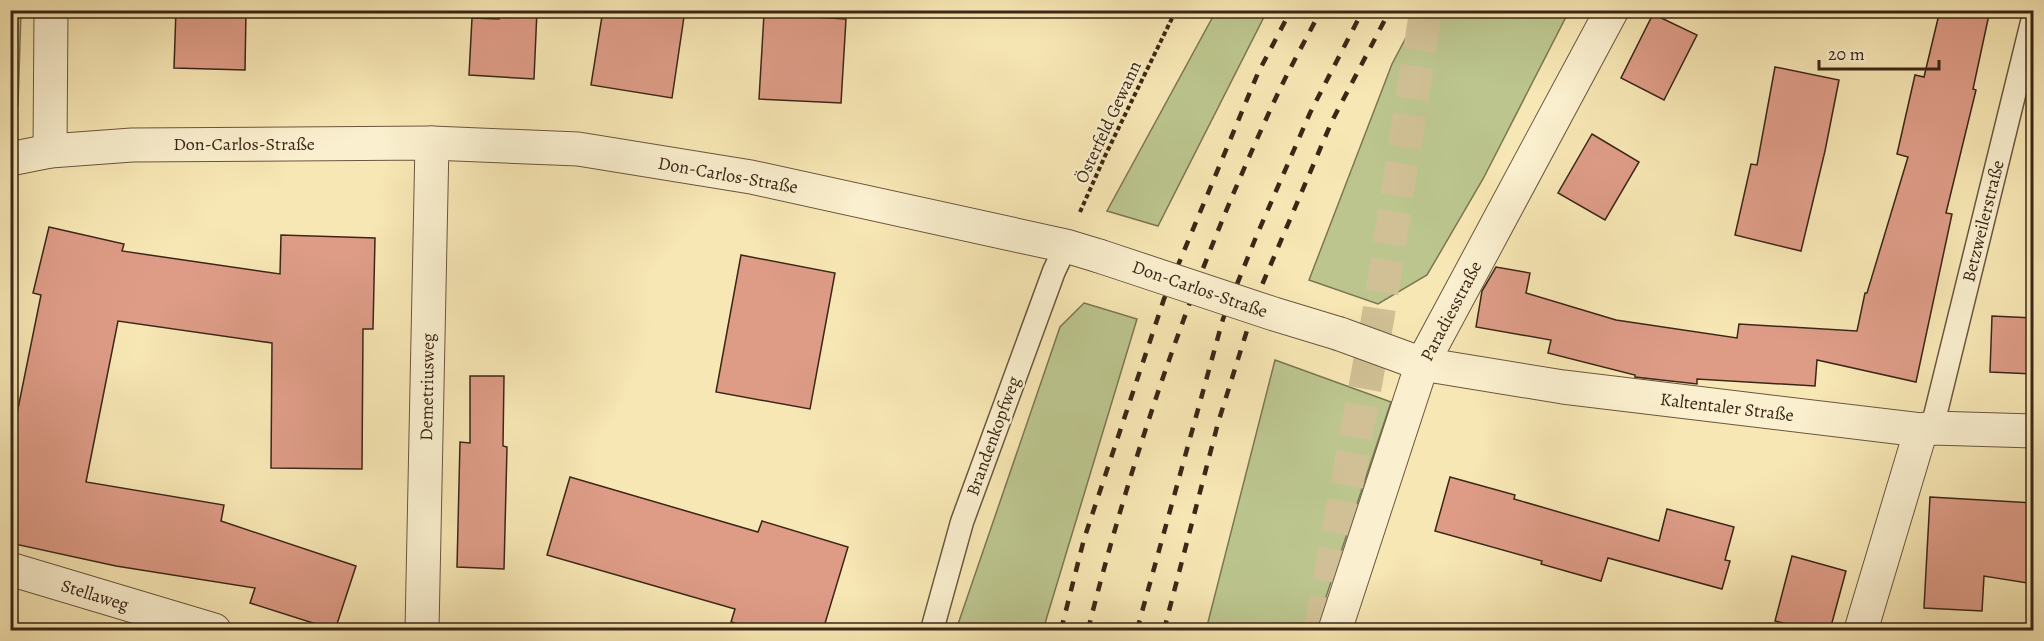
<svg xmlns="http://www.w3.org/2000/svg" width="2044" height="641" font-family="Alegreya,serif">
<rect width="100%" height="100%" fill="#f7e7b4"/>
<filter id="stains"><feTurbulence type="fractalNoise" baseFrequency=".00333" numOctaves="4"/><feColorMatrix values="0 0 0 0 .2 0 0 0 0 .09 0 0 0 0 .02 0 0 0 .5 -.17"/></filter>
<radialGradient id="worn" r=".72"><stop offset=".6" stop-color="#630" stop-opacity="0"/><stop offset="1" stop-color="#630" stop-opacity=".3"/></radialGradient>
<!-- green -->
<g fill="#bcc58e" stroke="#7c7652" stroke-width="1.5">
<path d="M 11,10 L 21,11 L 18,105 L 11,112 Z"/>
<path d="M 1216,11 L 1267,11 L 1158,226 L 1107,211 Z"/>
<path d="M 1420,11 L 1569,11 L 1483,179 L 1427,275 L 1378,304 L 1309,280 L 1392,64 Z"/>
<path d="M 1084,303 L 1137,319 L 1043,630 L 956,630 L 1060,327 Z"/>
<path d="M 1275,360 L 1391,402 L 1315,630 L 1206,630 Z"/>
</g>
<!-- building -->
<g fill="#de9c87" stroke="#3b2617" stroke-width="1.5">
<path d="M 176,10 L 246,10 L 245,70 L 174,68 Z"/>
<path d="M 500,10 L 537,10 L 534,79 L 469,75 L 472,18 L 499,19 Z"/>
<path d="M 603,10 L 685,10 L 672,98 L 591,85 Z"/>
<path d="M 1940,10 L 1990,10 L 1973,89 L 1976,90 L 1946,213 L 1952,214 L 1916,382 L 1817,360 L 1815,386 L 1697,379 L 1697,384 L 1635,377 L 1635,375 L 1548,353 L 1551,340 L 1476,327 L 1482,291 L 1496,267 L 1530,273 L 1526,293 L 1616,320 L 1737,338 L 1739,324 L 1857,331 L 1865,293 L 1867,293 L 1908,157 L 1897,154 L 1915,75 L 1924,77 Z"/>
<path d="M 764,14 L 846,19 L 841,103 L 759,99 Z"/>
<path d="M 1653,14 L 1697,35 L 1664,100 L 1621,78 Z"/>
<path d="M 1775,67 L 1839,80 L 1825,151 L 1801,251 L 1735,235 L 1751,164 L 1757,165 Z"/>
<path d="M 1592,134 L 1639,162 L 1605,220 L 1558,193 Z"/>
<path d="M 49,227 L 124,244 L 122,251 L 280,274 L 281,235 L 375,238 L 373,329 L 363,329 L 362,469 L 271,468 L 272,343 L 118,321 L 86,482 L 224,505 L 221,521 L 356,566 L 335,630 L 250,603 L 255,588 L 116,566 L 10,543 L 10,448 L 41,295 L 33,293 Z"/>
<path d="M 741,255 L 835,273 L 810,409 L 716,392 Z"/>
<path d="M 1992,316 L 2034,318 L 2034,374 L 1990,372 Z"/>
<path d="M 470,376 L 504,376 L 503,446 L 507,447 L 504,569 L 457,567 L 460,442 L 470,443 Z"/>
<path d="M 570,477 L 758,532 L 762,521 L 848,547 L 823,630 L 760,630 L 731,622 L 735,609 L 547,555 Z"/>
<path d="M 1450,477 L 1515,495 L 1514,499 L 1659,541 L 1667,509 L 1734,527 L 1725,560 L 1730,561 L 1722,589 L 1608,558 L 1601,581 L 1541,564 L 1542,561 L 1435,531 Z"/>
<path d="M 1930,497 L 2034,503 L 2034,584 L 1984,576 L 1982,611 L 1924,608 Z"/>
<path d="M 1792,556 L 1846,571 L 1830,630 L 1812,630 L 1775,621 Z"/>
</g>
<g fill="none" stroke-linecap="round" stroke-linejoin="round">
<!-- secondary-tunnel -->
<path stroke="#d1c095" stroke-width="33" stroke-dasharray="33 16" stroke-linecap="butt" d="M 1320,630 L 1378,317 L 1426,10"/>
<!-- service casing -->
<g stroke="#6a563e" stroke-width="25">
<g id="service">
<path d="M 1932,428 L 2034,14"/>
<path d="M 932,630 L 962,522 L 1054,271 L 1066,246"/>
</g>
</g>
<!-- minor casing -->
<g stroke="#6a563e" stroke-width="35">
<g id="minor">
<path d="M 50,151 L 51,10"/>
<path d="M 10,159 L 50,151 L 132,145 L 432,143 L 578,149 L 751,177 L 1066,246 L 1099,256"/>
<path d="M 1340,334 L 1422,364 L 1563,387 L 1921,430 L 1932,428 L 2034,431"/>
<path d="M 10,569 L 214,630"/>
<path d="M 422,630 L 432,143"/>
<path d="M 1335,630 L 1422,364 L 1612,10"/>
<path d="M 1861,630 L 1921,430"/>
</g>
</g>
<!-- path -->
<path stroke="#3b2617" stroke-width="4" stroke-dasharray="4.5 3" stroke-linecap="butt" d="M 1080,212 L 1105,156 L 1176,10"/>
<!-- service -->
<use href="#service" stroke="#faefce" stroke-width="22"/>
<!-- minor -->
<use href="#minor" stroke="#faefce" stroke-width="33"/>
<!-- rail -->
<g stroke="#3b2617" stroke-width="4.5" stroke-dasharray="10 10" stroke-linecap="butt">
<path d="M 1061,630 L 1084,539 L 1164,299 L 1258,73 L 1291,10"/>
<path d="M 1088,630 C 1134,446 1198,264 1279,91 C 1292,64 1307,37 1321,10"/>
<path d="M 1137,630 L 1223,319 L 1256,237 L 1310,113 L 1363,10"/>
<path d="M 1164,630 L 1218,423 L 1259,292 L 1332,121 L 1390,10"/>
</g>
<!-- minor-bridge casing -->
<g stroke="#6a563e" stroke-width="35" stroke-linecap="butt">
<path id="minor-bridge" d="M 1099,256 L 1274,314 L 1340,334"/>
</g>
<!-- minor-bridge -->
<use href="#minor-bridge" stroke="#faefce" stroke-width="33"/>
</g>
<g text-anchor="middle" stroke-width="4.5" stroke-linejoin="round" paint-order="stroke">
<!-- street labels -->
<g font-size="18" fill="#3b2617" stroke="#faefce">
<text transform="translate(1108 122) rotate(-65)" y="6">Österfeld Gewann</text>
<text x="244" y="150">Don-Carlos-Straße</text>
<text transform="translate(728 175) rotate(10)" y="6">Don-Carlos-Straße</text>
<text transform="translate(1983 221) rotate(-76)" y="6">Betzweilerstraße</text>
<text transform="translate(1200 289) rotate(19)" y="6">Don-Carlos-Straße</text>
<text transform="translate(1451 311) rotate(-62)" y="6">Paradiesstraße</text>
<text transform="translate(427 387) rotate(-89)" y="6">Demetriusweg</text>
<text transform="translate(1727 407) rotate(7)" y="6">Kaltentaler Straße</text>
<text transform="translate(993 436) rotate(-70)" y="6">Brandenkopfweg</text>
<text transform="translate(95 595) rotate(17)" y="6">Stellaweg</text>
</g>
</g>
<!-- margin -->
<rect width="2044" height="641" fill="none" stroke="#f7e7b4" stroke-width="36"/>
<rect x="12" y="12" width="2020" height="617" fill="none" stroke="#3b2617" stroke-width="3"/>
<rect x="18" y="18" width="2008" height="605" fill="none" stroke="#3b2617" stroke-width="1.5"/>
<!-- scale -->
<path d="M1819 60v9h120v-9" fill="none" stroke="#3b2617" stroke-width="3"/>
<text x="1828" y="60" font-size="18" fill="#3b2617" stroke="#faefce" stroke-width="4.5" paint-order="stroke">20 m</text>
<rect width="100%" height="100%" filter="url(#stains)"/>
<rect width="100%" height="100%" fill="url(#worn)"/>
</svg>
